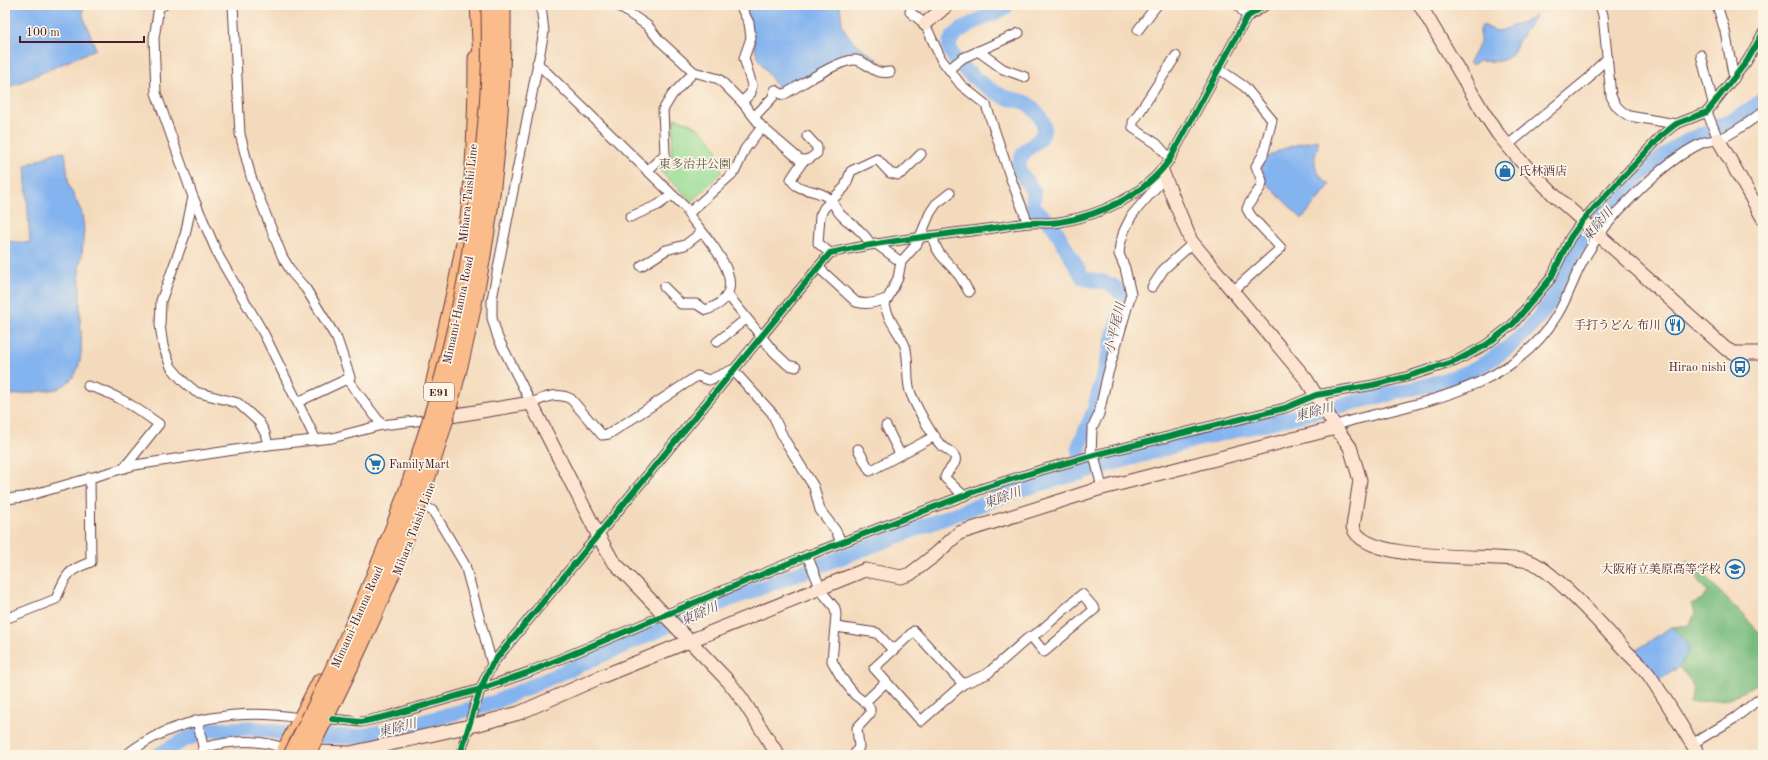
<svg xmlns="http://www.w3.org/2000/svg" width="1768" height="760" font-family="'Old Standard TT','Noto Serif JP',serif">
<rect width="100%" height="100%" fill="#fcf5e5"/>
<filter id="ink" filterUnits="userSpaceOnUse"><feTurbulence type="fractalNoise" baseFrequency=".025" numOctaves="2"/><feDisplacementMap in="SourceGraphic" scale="8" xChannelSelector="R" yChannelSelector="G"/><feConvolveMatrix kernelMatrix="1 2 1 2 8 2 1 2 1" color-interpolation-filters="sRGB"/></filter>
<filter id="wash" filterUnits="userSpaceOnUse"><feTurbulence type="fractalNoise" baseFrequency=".012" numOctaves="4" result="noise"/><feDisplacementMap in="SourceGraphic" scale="16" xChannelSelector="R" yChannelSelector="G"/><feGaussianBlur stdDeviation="0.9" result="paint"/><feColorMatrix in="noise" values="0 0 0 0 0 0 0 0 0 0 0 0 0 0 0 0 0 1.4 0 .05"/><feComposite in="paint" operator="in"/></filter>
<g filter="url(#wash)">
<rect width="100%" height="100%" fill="#f4dabc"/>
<!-- green -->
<path fill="#97dc94" stroke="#707e60" d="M 674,118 C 702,125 721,143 721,173 L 692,201 L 659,170 L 671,157 Z"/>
<!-- forest -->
<path fill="#79bc7e" stroke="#626e54" d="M 1689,560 L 1763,636 L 1763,684 L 1754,686 L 1729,699 L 1690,703 C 1695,683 1692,682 1679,667 L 1689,652 L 1671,627 L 1690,625 L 1695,613 L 1692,604 L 1704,598 L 1708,592 L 1684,564 Z"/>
<!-- water -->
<g fill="#84b4ef" stroke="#676a8d">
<path d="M 5,5 L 83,5 L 83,16 L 96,49 L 5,89 Z"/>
<path d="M 744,5 L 840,5 C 841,11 841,18 842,24 C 847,40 867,51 879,61 L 874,68 L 855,56 L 782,94 L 759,60 L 755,49 L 754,39 Z"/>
<path d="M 1535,15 L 1536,17 C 1530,24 1524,32 1519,40 C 1514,50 1512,59 1499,61 C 1489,63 1480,58 1472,65 L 1469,62 L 1480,43 L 1480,29 L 1483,25 L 1493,30 L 1500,31 L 1530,19 Z"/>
<path d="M 1318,140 C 1319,144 1317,148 1316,152 C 1312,167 1319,176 1330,185 L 1302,219 L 1266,183 L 1266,180 L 1260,164 C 1271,150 1300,143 1318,140 Z"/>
<path d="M 65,152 L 69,186 L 82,213 L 84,230 L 82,254 L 79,268 C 80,284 80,299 80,315 C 81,342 88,376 57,389 L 5,396 L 5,241 L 30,243 L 25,166 L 54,153 Z"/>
<path d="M 1671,627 C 1680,634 1686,640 1689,652 L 1679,667 L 1658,681 L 1635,651 Z"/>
</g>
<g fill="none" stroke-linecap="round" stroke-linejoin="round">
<!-- river -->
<g stroke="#84b4ef" stroke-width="15">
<path d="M 1006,5 L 1005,8 C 991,15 961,26 952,38 C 938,57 989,89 1002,96 C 1010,100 1021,99 1028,104 C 1034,108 1041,117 1043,123 C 1048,139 1030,144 1023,154 C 1020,158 1020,164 1018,169 L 1034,192 L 1033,206 L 1054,227 L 1083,278 C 1101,283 1115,279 1123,299 L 1094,411 L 1079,446 L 1082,473"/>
<path d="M 158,755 L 184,740 L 209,730 L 251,728 L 297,735 L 356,737 L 407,726 L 495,702 L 726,601 L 1019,490 L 1195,440 L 1424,386 C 1442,381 1461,376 1478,367 C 1507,352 1537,325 1553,297 C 1564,277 1572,254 1585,235 C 1603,209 1636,179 1661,158 C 1692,132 1733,127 1763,99"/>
</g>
</g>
</g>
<g filter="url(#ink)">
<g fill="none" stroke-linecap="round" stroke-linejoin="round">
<!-- street casing -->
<g stroke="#643b41" stroke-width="11">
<g id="street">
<path d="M 164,5 L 159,7 L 154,38 L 156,93 L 193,197 L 185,235 L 161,301 L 160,325 L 163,346 L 171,367 L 184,382 L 196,392 L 238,403 L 259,422 L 265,433 L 268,445"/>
<path d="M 233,5 L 240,134 L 251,177 L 282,256 L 292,273 L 306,289 L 337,339 L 350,377 L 347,379"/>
<path d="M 541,5 L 544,32 L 492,299 L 492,318 L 498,338 L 531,403 C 544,398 557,391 571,399 L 602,435 L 609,434 L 697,376 L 709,380 L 732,370"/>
<path d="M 617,5 L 648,26 L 659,40 L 694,72 L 719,79 L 742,102 L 762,127 L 799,159 C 807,162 811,158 817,153 L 817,147 L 807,136"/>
<path d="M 740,5 L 749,23 L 751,38 L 744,58 L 752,85 L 751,93 L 742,102"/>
<path d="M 912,5 L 910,12 L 925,24 L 941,59 L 961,85 L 986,105 L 1011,179 L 1028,223"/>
<path d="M 1238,5 L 1247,17"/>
<path d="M 1600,5 L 1603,15 L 1611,96 C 1615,106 1620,111 1629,116 L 1676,124"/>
<path d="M 1717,5 L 1725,31 L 1734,79"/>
<path d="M 1138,30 L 1157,5"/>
<path d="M 978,51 L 1003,69 L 1025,77"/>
<path d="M 1701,55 L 1713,103"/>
<path d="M 537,63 L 690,212"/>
<path d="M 949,69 L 963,58 L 1019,33"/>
<path d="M 1219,69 L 1245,87 L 1272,120 L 1263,155 L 1256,166 C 1258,171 1260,176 1262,181 C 1263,189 1249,200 1247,209 L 1251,216 L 1281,248 L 1233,291"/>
<path d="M 1707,112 L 1718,139"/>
<path d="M 754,117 L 773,97 L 775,90 L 783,95 C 798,87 840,58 856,60 C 871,63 870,75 890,72"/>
<path d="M 1508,145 L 1589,78 L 1594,71 L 1608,58"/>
<path d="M 1170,159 L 1157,144 L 1133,128 L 1133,122 L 1176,56"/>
<path d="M 803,161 L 791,179 C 797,192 816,189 827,197 C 834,202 836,211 842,216 C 847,221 854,225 859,230 C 864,234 867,239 871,244"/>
<path d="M 647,171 L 665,154 L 663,110 L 672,95 L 694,72"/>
<path d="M 950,193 L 936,204 L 930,213 L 917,244 L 901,262 L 898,278 L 885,304 C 887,320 899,331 905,346 C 910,361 905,380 911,394 C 916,406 931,434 939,443 C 943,448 952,451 955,457 C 958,465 945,471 945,478 L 964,496"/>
<path d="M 193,197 L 219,257 L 264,334 L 316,440"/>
<path d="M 630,217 L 658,205 L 672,195"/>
<path d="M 933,236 C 935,253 946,260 957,273 C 962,278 965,286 969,292"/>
<path d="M 875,243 L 901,262"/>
<path d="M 830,253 L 818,243 L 820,216 L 824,208 L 845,187 L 851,171 L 877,159 L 890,173 L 898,175 L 903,172 L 921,154"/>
<path d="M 641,266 L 666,250 L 685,245 L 702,232"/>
<path d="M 818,267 L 856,302 C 866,305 876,303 886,299"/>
<path d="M 664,287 L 681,304 L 696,304 L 706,310 C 760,292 707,239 688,214 L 731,175 L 736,169 L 745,149 L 762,127"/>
<path d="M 1152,287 L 1164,269 L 1193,243"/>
<path d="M 728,295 L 773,351 L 788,365 L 796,367"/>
<path d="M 717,342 L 746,319"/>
<path d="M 733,370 L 772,413 L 784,439 L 814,487 L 820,510 L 836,531 L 841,542"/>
<path d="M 88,386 C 115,393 136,408 159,424 L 124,468"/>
<path d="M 298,402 L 347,379 L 382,425"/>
<path d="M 886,426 L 900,454"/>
<path d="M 1336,428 L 1340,424 L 1353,420 C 1427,401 1515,387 1557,315 C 1567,299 1573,280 1582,263 C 1595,238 1612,216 1633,196 C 1653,176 1676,155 1702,143 C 1706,141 1712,141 1717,140 C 1729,136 1753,120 1763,111"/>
<path d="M 858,449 L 870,471 L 935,436"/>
<path d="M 1094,455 L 1102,488"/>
<path d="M 1091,456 L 1092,429 L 1099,414 L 1107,377 L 1131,294 L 1125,268 L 1119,254 L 1120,245 L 1124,231 L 1132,215 L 1165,177"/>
<path d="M 5,499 L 24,497 L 135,465 L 268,445 L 332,438 L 382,425 L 424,420"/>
<path d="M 424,506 L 433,511 L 465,565 L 492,664"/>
<path d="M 807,555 L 822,592 L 835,608 L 836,615 L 832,661 L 841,677 L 855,695 L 868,705 L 870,709 L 870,714 L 857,728 L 859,747 L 854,755"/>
<path d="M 5,619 L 56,599 C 66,575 66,571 91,562 L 90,477"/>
<path d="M 836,627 L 877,633 L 893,650"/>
<path d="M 914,631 L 963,684 L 921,721 L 874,668 Z"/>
<path d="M 963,684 L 987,674 L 1028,638 L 1039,632 L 1082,594 L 1095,609 L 1044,652 L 1031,636"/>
<path d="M 865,702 L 886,682"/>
<path d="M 332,719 L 361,722 L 388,716 L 481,689 L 529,672 L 801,558 L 984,488 L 1041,470 L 1098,454 L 1285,408 L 1316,395 L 1373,385 L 1406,377 L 1456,361 L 1486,345 L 1513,324 L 1551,278 L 1570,238 L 1583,220 L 1662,135 L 1676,124 L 1707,112 L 1747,61 L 1763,33"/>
<path d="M 197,720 L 205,755"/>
<path d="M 1692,744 L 1735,718 L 1763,696"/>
<path d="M 203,748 C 231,740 258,738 285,749"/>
<path d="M 126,755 C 174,717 241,708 300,718"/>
<path d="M 460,755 L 480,690 L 492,664 L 830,253 C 879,242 929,236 979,230 C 995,228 1011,225 1027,223 C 1038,222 1050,224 1060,222 C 1102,215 1146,194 1170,159 L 1247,17 L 1266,5"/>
</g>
</g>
<!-- secondary casing -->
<g stroke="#643b41" stroke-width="15">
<g id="secondary">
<path d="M 1420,5 L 1482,110 L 1498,134 L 1520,160 L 1554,195 L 1726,349 L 1734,353 L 1763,353"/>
<path d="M 925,24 L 947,5"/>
<path d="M 1718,139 L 1763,218"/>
<path d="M 1162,171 L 1191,241 L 1306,379 L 1336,428 L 1350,447 L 1360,480 L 1353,527 C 1364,565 1494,553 1528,561 C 1550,566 1606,630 1624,649 C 1632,658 1642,665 1649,675 C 1667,701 1682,728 1699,755"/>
<path d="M 438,418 L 531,403 L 598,535 L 612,560 L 729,682 L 742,699 L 778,755"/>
<path d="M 316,752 L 350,753 L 479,724 L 519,713 L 603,676 L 865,570 L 901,577 L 910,574 L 935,555 L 959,533 L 1095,490 L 1336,428"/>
</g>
</g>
<!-- primary casing -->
<g stroke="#643b41" stroke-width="17">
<g id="primary">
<path d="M 432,390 C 445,330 461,271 469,209 C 475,159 476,109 476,58"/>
<path d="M 282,755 L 320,681"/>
</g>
</g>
<!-- highway casing -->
<g stroke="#643b41" stroke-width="19">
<path id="highway" d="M 479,5 L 483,75"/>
</g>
<!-- street -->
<use href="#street" stroke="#fff" stroke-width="9"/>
<!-- secondary -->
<use href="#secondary" stroke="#fde4d1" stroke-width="13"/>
<!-- primary -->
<use href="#primary" stroke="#fabc8b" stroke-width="15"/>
<!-- highway -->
<use href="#highway" stroke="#fabc8b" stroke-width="17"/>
<!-- highway-bridge casing -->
<g stroke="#643b41" stroke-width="19" stroke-linecap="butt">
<g id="highway-bridge">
<path d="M 292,755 C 367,607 431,454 464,291 C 468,273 470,255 473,236 C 481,182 488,127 490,72 C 491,50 490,27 490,5"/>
<path d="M 306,755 C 344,680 381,604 410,525 C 471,359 504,182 502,5"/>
</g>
</g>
<!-- highway-bridge -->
<use href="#highway-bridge" stroke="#fabc8b" stroke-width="17"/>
<!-- cycleway casing -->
<g stroke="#fcf5e5" stroke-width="8">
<g id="cycleway">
<path d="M 332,719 L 361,722 L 388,716 L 481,689 L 529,672 L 801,558 L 984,488 L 1041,470 L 1098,454 L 1285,408 L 1316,395 L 1373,385 L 1406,377 L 1456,361 L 1486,345 L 1513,324 L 1551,278 L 1570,238 L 1583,220 L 1662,135 L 1676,124 L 1707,112 L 1747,61 L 1763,33"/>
<path d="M 460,755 L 480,690 L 492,664 L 830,253 C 879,242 929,236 979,230 C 995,228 1011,225 1027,223 C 1038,222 1050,224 1060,222 C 1102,215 1146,194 1170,159 L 1247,17 L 1266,5"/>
</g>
</g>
<!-- cycleway -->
<use href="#cycleway" stroke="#00873e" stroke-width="6"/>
</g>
</g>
<!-- icons -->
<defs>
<g id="shop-ring" transform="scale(1)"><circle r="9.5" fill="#fcf5e5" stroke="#1f6fb2" stroke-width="1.5"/><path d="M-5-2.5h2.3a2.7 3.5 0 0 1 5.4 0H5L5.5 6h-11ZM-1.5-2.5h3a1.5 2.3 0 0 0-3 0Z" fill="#1f6fb2"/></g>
<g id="restaurant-ring" transform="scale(1)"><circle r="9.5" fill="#fcf5e5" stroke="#1f6fb2" stroke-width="1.5"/><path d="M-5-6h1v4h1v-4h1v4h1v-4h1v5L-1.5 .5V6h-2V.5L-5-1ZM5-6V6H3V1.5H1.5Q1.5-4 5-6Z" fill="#1f6fb2"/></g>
<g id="bus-ring" transform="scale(1)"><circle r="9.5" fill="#fcf5e5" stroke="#1f6fb2" stroke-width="1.5"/><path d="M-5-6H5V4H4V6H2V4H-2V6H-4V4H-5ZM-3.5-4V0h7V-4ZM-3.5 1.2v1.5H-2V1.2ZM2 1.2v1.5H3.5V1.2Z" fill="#1f6fb2"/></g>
<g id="supermarket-ring" transform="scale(1)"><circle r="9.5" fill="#fcf5e5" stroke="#1f6fb2" stroke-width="1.5"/><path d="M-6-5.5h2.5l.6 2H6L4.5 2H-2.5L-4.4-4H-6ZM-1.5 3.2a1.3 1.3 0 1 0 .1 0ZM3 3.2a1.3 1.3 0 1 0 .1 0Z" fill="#1f6fb2"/></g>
<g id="school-ring" transform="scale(1)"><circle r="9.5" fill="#fcf5e5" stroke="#1f6fb2" stroke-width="1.5"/><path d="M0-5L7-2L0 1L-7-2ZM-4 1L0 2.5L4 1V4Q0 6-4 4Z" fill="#1f6fb2"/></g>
</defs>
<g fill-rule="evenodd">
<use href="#shop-ring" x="1505" y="171"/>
<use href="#restaurant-ring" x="1675" y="325"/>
<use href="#bus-ring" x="1740" y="367"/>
<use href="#supermarket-ring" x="375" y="464"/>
<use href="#school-ring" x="1735" y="569"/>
</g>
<g text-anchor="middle" stroke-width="3.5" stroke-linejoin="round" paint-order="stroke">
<!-- shield labels -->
<rect fill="#fcf5e5" stroke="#7f5f63" stroke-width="1" x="424" y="383" width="30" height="18" rx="3"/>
<g font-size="11" font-weight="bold" fill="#4a1f2b">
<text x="439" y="396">E91</text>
</g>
<!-- park labels -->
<g font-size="12" fill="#5d4e45" stroke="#fcf5e5">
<text x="695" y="168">東多治井公園</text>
</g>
<!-- poi labels -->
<g font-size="12" fill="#4a1f2b" stroke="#fcf5e5" text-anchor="end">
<text x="1519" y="175" text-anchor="start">氏林酒店</text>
<text x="1661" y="329">手打うどん 布川</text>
<text x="1726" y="371">Hirao nishi</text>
<text x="389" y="468" text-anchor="start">FamilyMart</text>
<text x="1721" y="573">大阪府立美原高等学校</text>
</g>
<!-- street labels -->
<g font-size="12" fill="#4a1f2b" stroke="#fcf5e5">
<text transform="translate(468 193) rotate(-84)" y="4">Mihara Taishi Line</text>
<text transform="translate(458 310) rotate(-78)" y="4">Mimami-Hanna Road</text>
<text transform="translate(414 529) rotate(-69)" y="4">Mihara Taishi Line</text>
<text transform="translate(357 617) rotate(-66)" y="4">Mimami-Hanna Road</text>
</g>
<!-- water labels -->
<g font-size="13" font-style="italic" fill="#5e5370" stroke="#fcf5e5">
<text transform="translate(1597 224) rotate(-50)" y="5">東除川</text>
<text transform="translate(1114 328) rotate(-77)" y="5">小平尾川</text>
<text transform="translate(1314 411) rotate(-14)" y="5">東除川</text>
<text transform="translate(1002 497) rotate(-20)" y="5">東除川</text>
<text transform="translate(699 613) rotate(-23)" y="5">東除川</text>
<text transform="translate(397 727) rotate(-14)" y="5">東除川</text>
</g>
</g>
<!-- margin -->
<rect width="1768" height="760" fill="none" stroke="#fcf5e5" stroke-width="20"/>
<!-- scale -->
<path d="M20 36v6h124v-6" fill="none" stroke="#4a1f2b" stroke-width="2"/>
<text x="26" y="36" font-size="12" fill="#4a1f2b" stroke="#fcf5e5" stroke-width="3" paint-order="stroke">100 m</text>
</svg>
